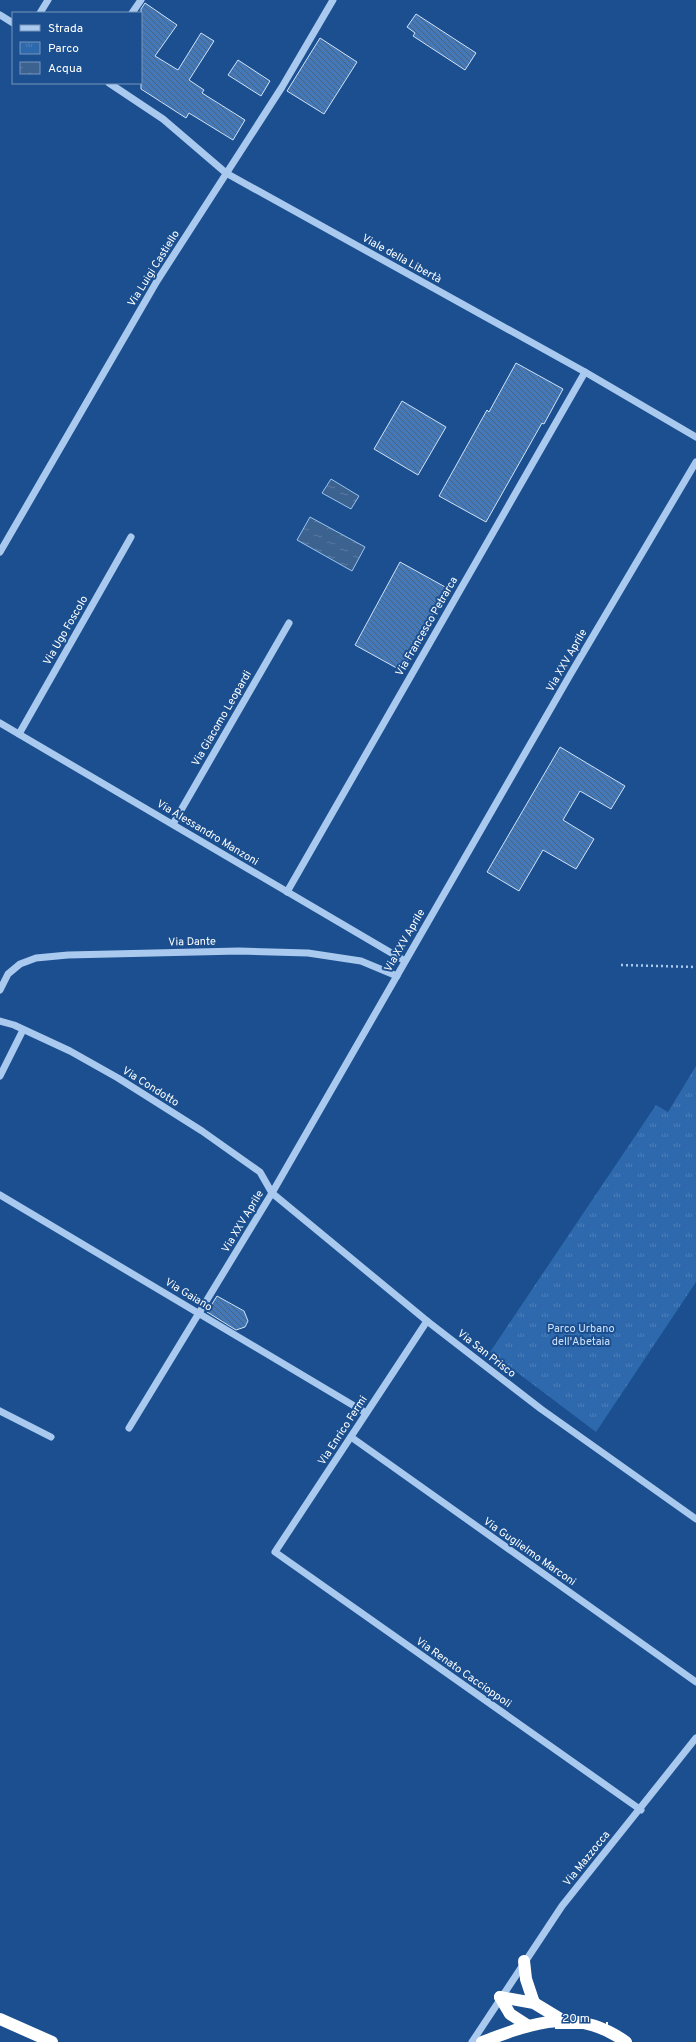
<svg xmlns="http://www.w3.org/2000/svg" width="696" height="2042" font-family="Overpass,sans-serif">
<defs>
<pattern id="park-tufts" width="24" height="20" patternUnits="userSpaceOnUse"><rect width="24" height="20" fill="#2e69ad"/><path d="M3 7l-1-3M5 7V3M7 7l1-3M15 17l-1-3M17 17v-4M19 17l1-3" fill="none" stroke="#4d80b9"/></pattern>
<pattern id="water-ripples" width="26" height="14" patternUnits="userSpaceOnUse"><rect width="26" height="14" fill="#3c6290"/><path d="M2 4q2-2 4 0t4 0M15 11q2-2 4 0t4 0" fill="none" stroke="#597aa1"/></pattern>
<pattern id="building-back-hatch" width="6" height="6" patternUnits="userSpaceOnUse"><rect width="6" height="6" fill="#4478b7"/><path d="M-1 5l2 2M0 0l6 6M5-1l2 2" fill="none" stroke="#486282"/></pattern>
</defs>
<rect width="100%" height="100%" fill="#1b4f8f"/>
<!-- park -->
<path fill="url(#park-tufts)" d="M 696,1066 L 696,1282 L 596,1432 L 490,1352 L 656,1105 L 668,1112 Z"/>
<!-- water -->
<g fill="url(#water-ripples)" stroke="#9cc4f0">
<path d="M 331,479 L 359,496 L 351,509 L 322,493 Z"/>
<path d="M 310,517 L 365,547 L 352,571 L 297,540 Z"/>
</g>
<!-- building -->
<g fill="url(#building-back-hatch)" stroke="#cfe3fa">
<path d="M 145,3 L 177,25 L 155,56 L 178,70 L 201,33 L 214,41 L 189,80 L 204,90 L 202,93 L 245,120 L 233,140 L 189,113 L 186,118 L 141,89 L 141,9 Z"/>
<path d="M 416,14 L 476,53 L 465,70 L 413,36 L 415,33 L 407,27 Z"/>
<path d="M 320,38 L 357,62 L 324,114 L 287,91 Z"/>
<path d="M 238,60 L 270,81 L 261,96 L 228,75 Z"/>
<path d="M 516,363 L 563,389 L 544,424 L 542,423 L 486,522 L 439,496 L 487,410 L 489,412 Z"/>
<path d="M 402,401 L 446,427 L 418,475 L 374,449 Z"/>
<path d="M 400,562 L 447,588 L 402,671 L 355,645 Z"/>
<path d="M 560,747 L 625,786 L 611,809 L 580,791 L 563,820 L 594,839 L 576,869 L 543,850 L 519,891 L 487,872 Z"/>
<path d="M 217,1296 L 244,1311 L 248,1321 L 245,1327 L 236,1330 L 207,1312 Z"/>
</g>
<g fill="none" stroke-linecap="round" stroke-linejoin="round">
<!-- path -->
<path stroke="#a9c9ee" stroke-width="2.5" stroke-dasharray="2 3" stroke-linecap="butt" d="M 621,965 L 696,967"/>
<!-- minor -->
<g stroke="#a9c9ee" stroke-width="7">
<path d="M 40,13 L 48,0"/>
<path d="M 132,13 L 141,0"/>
<path d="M 0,15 L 13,23"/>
<path d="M 109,83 L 163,119 L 226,173 L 585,372 L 696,437"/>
<path d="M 0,552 L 157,281 L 282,87 L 333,0"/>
<path d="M 0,723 L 405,961"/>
<path d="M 19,734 L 131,537"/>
<path d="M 173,824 L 289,623"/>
<path d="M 287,892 L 585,372"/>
<path d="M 0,990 L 8,974 L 20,964 L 36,958 L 68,955 L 239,951 L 308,953 L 361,961 L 397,976"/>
<path d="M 0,1021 L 14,1025 L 70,1051 L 118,1078 L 202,1131 L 260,1172 L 272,1193 L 427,1321 L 541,1409 L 696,1519"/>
<path d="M 0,1076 L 23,1030"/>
<path d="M 0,1195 L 366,1413"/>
<path d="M 427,1321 L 275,1552 L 641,1810"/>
<path d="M 0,1411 L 51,1437"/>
<path d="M 129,1428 L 272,1193 L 570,675 L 696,462"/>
<path d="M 351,1437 L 696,1682"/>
<path d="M 472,2042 L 562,1906 L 696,1738"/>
</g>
<!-- highway -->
<g stroke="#fff" stroke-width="12">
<path d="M 524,1961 L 526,1979 L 534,2003"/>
<path d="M 500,1997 L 534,2003 L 562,2020"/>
<path d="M 500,1997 L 510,2014 L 527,2025"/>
<path d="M 0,2019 L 52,2042"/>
<path d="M 482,2042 C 533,2023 576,2006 626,2042"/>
</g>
</g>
<g text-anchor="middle" stroke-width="4" stroke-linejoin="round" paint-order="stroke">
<!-- street labels -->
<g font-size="11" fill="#fff" stroke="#1b4f8f">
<text transform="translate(402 258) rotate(29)" y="4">Viale della Libertà</text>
<text transform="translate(153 268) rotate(-58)" y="4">Via Luigi Castiello</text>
<text transform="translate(426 626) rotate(-60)" y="4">Via Francesco Petrarca</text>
<text transform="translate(65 630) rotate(-60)" y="4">Via Ugo Foscolo</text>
<text transform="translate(566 660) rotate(-60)" y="4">Via XXV Aprile</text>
<text transform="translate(221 718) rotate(-60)" y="4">Via Giacomo Leopardi</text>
<text transform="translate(208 832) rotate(31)" y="4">Via Alessandro Manzoni</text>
<text transform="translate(404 940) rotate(-60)" y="4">Via XXV Aprile</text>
<text transform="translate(192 941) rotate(-1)" y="4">Via Dante</text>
<text transform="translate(151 1086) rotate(32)" y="4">Via Condotto</text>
<text transform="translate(242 1221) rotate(-59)" y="4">Via XXV Aprile</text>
<text transform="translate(189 1294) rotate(31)" y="4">Via Gaiano</text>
<text transform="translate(487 1353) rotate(38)" y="4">Via San Prisco</text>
<text transform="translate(342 1430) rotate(-57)" y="4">Via Enrico Fermi</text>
<text transform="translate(530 1551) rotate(35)" y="4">Via Guglielmo Marconi</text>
<text transform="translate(464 1672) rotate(35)" y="4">Via Renato Caccioppoli</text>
<text transform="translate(586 1858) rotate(-51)" y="4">Via Mazzocca</text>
</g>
<!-- park labels -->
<g font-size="11" fill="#cfe3fa" stroke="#1b4f8f">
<text x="581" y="1332">Parco Urbano<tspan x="581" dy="13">dell'Abetaia</tspan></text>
</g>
</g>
<!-- legend -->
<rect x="12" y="12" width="130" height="72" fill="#1b4f8f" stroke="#7695bc"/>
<rect x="20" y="25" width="20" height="6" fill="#a9c9ee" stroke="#7695bc"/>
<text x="48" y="32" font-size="12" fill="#ffffff">Strada</text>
<rect x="20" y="42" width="20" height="12" fill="url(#park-tufts)" stroke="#7695bc"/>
<text x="48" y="52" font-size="12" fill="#ffffff">Parco</text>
<rect x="20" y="62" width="20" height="12" fill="url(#water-ripples)" stroke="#7695bc"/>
<text x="48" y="72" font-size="12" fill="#ffffff">Acqua</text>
<!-- scale -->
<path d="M556 2022v6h51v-6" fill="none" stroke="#ffffff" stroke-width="2"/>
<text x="562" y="2022" font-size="12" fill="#ffffff" stroke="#1b4f8f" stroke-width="3" paint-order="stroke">20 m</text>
</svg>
